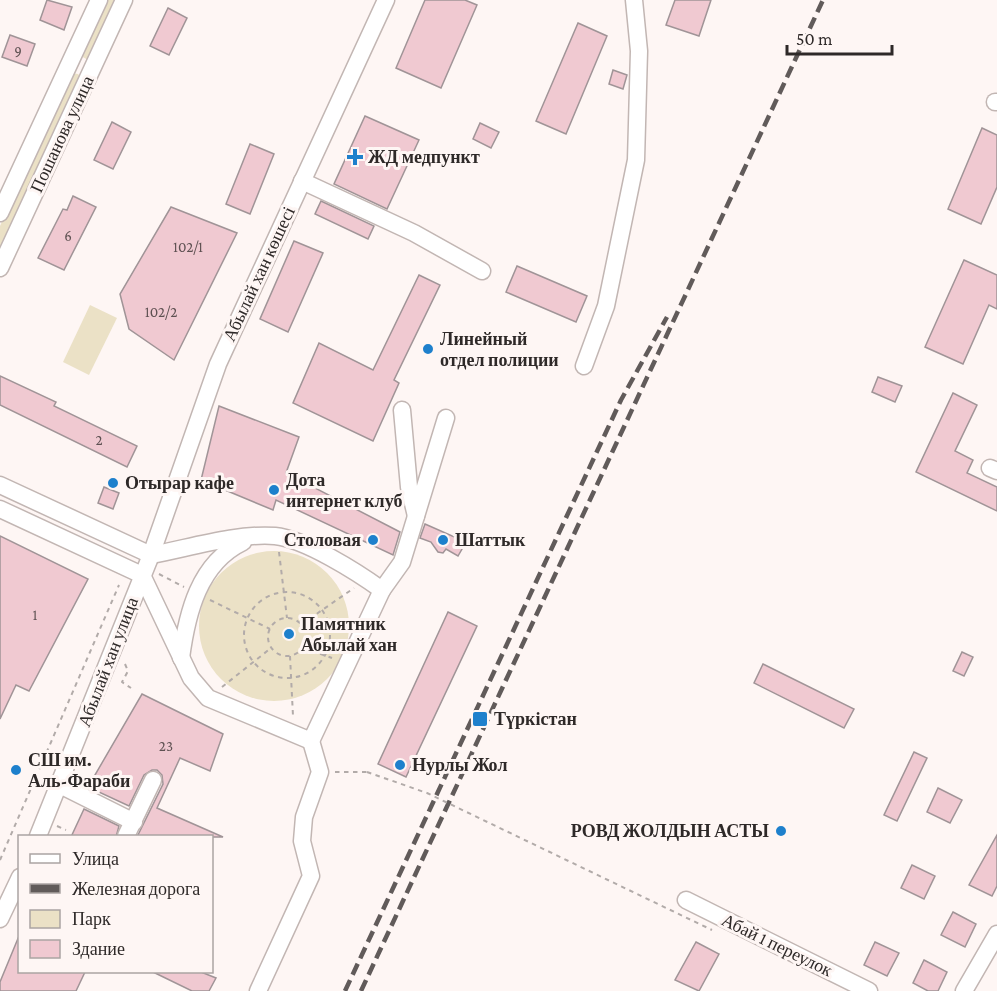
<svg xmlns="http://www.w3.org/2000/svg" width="997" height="991" font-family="'Crimson Pro',serif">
<rect width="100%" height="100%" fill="#fef6f4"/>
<!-- green -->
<g fill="#ebe1c6">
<path d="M 105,0 L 118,0 L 90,61 L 79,55 Z"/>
<path d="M 71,73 L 78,74 L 82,78 L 0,255 L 0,226 Z"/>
<path d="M 90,305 L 117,318 L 89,375 L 63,362 Z"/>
<circle cx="274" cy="626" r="75"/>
</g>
<!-- building -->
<g fill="#f0c9d1" stroke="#a09497" stroke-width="1.5">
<path d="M 47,0 L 72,7 L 64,30 L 40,20 Z"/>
<path d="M 425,0 L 465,0 L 477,5 L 441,88 L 396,68 Z"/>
<path d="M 675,0 L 711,0 L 699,36 L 666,25 Z"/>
<path d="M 168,8 L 187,18 L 169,55 L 150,46 Z"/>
<path d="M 578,23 L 607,36 L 566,134 L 536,121 Z"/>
<path d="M 10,35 L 35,44 L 27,66 L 2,57 Z"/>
<path d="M 613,70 L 627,75 L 623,89 L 609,84 Z"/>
<path d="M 365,116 L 419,140 L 387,209 L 334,184 Z"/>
<path d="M 112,122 L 131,132 L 113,169 L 94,160 Z"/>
<path d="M 480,123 L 499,132 L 491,148 L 473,139 Z"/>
<path d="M 982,128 L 997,135 L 997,187 L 981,224 L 948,209 Z"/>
<path d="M 250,144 L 274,154 L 250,214 L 226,204 Z"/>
<path d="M 73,196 L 96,207 L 64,270 L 38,258 L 63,209 L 67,210 Z"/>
<path d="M 321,201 L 374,226 L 368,239 L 315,214 Z"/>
<path d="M 171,207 L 237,233 L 174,360 L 129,329 L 120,294 Z"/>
<path d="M 294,241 L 323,253 L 288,332 L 260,319 Z"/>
<path d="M 964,260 L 997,275 L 997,309 L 989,305 L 963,364 L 925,347 Z"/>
<path d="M 517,266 L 587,296 L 576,322 L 506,292 Z"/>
<path d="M 419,275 L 440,285 L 394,380 L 399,383 L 373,441 L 293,403 L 319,343 L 373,370 Z"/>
<path d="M 0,376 L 56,402 L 54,406 L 137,446 L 127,467 L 0,405 Z"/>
<path d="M 878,377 L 902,386 L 895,402 L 872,392 Z"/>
<path d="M 953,393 L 977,405 L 955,451 L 973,460 L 967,473 L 997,487 L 997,511 L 916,472 Z"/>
<path d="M 219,406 L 299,437 L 286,473 L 400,532 L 393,555 L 276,500 L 273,510 L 201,480 Z"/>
<path d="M 104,487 L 119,493 L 113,509 L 98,503 Z"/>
<path d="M 425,524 L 466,542 L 458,556 L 446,549 L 443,553 L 438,552 L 431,542 L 420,538 Z"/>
<path d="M 0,536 L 88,579 L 29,691 L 16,685 L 0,719 Z"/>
<path d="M 448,612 L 477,626 L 406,777 L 378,764 Z"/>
<path d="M 962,652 L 973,657 L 964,676 L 953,671 Z"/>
<path d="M 763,664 L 854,709 L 844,728 L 754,683 Z"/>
<path d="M 142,694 L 223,734 L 210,771 L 180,758 L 157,808 L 223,837 L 137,837 L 163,784 L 162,775 L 157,770 L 152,770 L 144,775 L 129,806 L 88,787 Z"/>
<path d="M 914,752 L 927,758 L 897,821 L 884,815 Z"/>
<path d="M 938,788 L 962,800 L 950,823 L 927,812 Z"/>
<path d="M 84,809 L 119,826 L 116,837 L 71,837 Z"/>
<path d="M 997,835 L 997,886 L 992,896 L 969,885 Z"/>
<path d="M 912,865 L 935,876 L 924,899 L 901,888 Z"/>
<path d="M 953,912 L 976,924 L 965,947 L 941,935 Z"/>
<path d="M 19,936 L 20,972 L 85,972 L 76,991 L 0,991 L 0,982 Z"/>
<path d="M 696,942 L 719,954 L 699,991 L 675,980 Z"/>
<path d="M 875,942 L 899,953 L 887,976 L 864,965 Z"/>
<path d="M 924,960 L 947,972 L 938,991 L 928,991 L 913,983 Z"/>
<path d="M 153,972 L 201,972 L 216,978 L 209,991 L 192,991 Z"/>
</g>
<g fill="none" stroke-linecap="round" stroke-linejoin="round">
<!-- minor casing -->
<g stroke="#c2b6b3" stroke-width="19">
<g id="minor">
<path d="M 995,102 L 997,102"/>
<path d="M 302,181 L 414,233 L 482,271"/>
<path d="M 0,213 L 99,0"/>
<path d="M 0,268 L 124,0"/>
<path d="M 584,366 L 606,306 L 636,160 L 639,51 L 634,0"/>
<path d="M 402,410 L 409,487 L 416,516"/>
<path d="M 990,468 L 997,471"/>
<path d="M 0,485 L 151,555"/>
<path d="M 0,509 L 142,575"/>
<path d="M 142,575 L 191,678 L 208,698 L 311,741 L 382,590 C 357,572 305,539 275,536 C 237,533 189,548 151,555"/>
<path d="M 382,590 L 402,562 L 446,418"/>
<path d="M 181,658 C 187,613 199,563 243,542"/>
<path d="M 60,785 L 134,822"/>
<path d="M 38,836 L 151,555 L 218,364 L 386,0"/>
<path d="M 126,836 L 153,780"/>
<path d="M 686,900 L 869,991"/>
<path d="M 0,919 L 20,877"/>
<path d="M 258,991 L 311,876 L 302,841 L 304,817 L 320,772 L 311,741"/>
<path d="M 964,991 L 997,934"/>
</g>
</g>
<!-- path -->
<g stroke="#b2aba9" stroke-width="2" stroke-dasharray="4.5 4.5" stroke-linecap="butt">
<path d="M 279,552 L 287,618"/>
<path d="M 159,574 L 184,587"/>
<circle cx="287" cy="635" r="43"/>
<path d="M 210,600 L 270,629"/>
<circle cx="287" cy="637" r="19"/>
<path d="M 302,624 L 354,588"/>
<path d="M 303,648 L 332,658"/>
<path d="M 290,656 L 293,716"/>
<path d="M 125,664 L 128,671 L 122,682 L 131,688"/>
<path d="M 222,687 L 271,648"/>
<path d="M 335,772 L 367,772"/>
<path d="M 57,826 L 66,830"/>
<path d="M 0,860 L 119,585"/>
</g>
<!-- minor -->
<use href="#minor" stroke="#fff" stroke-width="16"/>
<!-- rail -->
<g stroke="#615b5a" stroke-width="4.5" stroke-dasharray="12 6" stroke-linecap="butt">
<path d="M 345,991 L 621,400 L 667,317"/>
<path d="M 361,991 L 823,0"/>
</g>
<!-- path-bridge -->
<path stroke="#b2aba9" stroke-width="2" stroke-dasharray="4.5 4.5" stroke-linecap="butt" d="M 367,772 L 427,793 L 712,930"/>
</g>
<!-- markers -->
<g fill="#1e80cc" stroke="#fef6f4" stroke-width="2">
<path d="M352 148h6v6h6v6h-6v6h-6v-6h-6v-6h6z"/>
<circle cx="428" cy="349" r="6"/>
<circle cx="113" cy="483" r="6"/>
<circle cx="274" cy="490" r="6"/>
<circle cx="373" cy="540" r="6"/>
<circle cx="443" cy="540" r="6"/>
<circle cx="289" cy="634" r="6"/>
<rect x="472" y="711" width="16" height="16" rx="3"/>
<circle cx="400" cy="765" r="6"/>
<circle cx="16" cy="770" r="6"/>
<circle cx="781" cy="831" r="6"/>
</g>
<g text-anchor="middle" stroke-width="6" stroke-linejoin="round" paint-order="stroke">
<!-- number labels -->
<g font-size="15" fill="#5e5152">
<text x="18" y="56">9</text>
<text x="68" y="241">6</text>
<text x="188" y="252">102/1</text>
<text x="161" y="317">102/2</text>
<text x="99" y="445">2</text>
<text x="35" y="620">1</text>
<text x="166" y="751">23</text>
</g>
<!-- street labels -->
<g font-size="18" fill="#2e2928" stroke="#fef6f4">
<text transform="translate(62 134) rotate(-65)" y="6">Пошанова улица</text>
<text transform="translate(259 274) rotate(-65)" y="6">Абылай хан көшесі</text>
<text transform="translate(108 662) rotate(-69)" y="6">Абылай хан улица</text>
<text transform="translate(777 945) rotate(26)" y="6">Абай 1 переулок</text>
</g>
<!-- poi labels -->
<g font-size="18" font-weight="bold" fill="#2e2928" stroke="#fef6f4" text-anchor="start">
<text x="368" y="163">ЖД медпункт</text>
<text x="440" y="345">Линейный<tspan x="440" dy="21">отдел полиции</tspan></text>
<text x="286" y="486">Дота<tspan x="286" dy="21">интернет клуб</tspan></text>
<text x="125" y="489">Отырар кафе</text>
<text x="361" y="546" text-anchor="end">Столовая</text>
<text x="455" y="546">Шаттык</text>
<text x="301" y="630">Памятник<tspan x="301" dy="21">Абылай хан</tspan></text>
<text x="494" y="725">Түркістан</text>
<text x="28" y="766">СШ им.<tspan x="28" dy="21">Аль-Фараби</tspan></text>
<text x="412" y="771">Нурлы Жол</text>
<text x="769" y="837" text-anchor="end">РОВД ЖОЛДЫН АСТЫ</text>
</g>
</g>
<!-- legend -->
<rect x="18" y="835" width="195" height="138" fill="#fef6f4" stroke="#aba4a2" stroke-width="1.5"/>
<rect x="30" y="854" width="30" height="9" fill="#ffffff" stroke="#aba4a2" stroke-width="1.5"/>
<text x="72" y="865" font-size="18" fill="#2e2928">Улица</text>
<rect x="30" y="884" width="30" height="9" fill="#615b5a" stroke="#aba4a2" stroke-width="1.5"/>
<text x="72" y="895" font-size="18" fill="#2e2928">Железная дорога</text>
<rect x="30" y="910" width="30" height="18" fill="#ebe1c6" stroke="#aba4a2" stroke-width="1.5"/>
<text x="72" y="925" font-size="18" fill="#2e2928">Парк</text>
<rect x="30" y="940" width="30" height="18" fill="#f0c9d1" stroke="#aba4a2" stroke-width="1.5"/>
<text x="72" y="955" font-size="18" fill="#2e2928">Здание</text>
<!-- scale -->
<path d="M787 45v9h105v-9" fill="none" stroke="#2e2928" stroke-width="3"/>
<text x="796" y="45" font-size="18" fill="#2e2928" stroke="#fef6f4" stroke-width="4.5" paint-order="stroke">50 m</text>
</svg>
